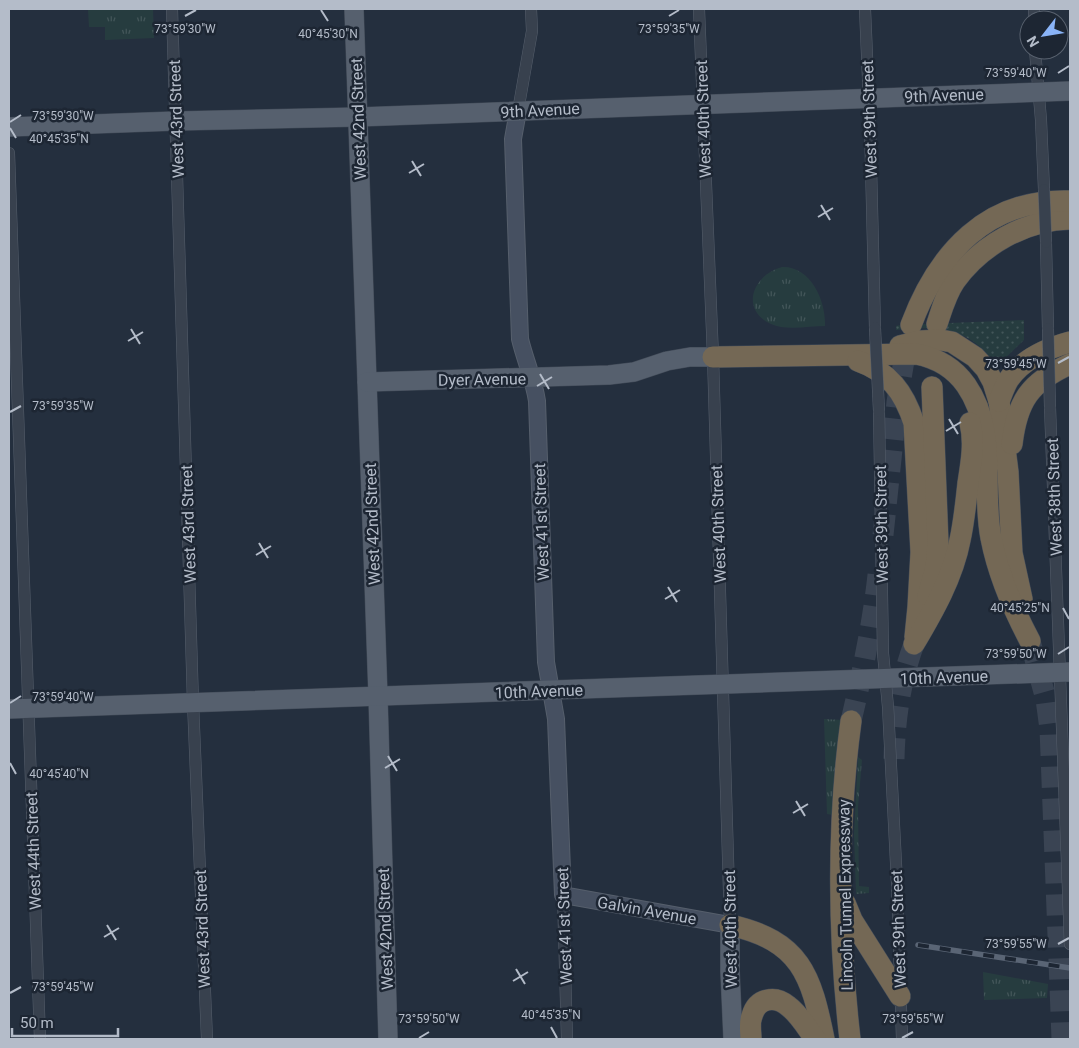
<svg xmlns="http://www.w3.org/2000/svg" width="1079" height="1048" font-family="Roboto,sans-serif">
<defs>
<pattern id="grass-tufts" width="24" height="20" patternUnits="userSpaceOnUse" patternTransform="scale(1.25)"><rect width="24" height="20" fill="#263c3f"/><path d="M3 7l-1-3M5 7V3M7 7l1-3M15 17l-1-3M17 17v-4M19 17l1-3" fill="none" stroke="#435659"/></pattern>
<pattern id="garden-dots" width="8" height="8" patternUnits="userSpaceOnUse" patternTransform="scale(1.25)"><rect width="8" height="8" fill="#263c3f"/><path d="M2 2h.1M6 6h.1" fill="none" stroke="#435659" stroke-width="1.8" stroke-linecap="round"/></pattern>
</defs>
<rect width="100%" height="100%" fill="#242f3e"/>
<!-- grass -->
<g fill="url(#grass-tufts)">
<path d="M 88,9 L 153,9 L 154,38 L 105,40 L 105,27 L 89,27 Z"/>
<path d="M 782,267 C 811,266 826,301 825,326 C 809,326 786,331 771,324 C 740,310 752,275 782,267 Z"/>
<path d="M 824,719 L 843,720 L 833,815 L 827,814 Z"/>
<path d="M 858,757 L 862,760 L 858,807 L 859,886 L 869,887 L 869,893 L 856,894 L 854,834 Z"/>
<path d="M 983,972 L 1048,984 L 1047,998 L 984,1000 Z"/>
</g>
<!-- garden -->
<path fill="url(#garden-dots)" d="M 1024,320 L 1024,340 L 999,364 C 991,361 986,351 979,346 C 956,326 925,327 896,330 L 896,326 L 900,325 Z"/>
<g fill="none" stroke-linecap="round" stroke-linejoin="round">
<!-- motorway-tunnel -->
<g stroke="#3a4453" stroke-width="21" stroke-dasharray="21 11" stroke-linecap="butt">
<path d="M 883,535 L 897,402 L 908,337"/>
<path d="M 1030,641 L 1046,699 L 1050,729 L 1062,1039"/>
<path d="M 851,721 C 863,670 874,618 879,565"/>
<path d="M 894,759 C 895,719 900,682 914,644"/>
</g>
<!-- minor casing -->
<g stroke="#565f6c" stroke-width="12">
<g id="minor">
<path d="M 172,9 L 193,703 L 207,1039"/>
<path d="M 699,9 L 713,357 L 730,925"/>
<path d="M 865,9 L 870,125 L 875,328"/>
<path d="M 1034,9 L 1034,20"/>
<path d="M 1035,50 L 1041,120 L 1044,190"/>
<path d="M 518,111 L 532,31 L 531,9"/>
<path d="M 9,153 L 40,1039"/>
<path d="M 1046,242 L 1048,329"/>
<path d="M 1050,407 L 1070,944"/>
<path d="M 879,411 L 883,653 L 888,707 L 897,883 L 902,1039"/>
<path d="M 563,895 L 567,1039"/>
</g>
</g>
<!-- secondary casing -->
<g stroke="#565f6c" stroke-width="18">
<path id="secondary" d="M 518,111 L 513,139 L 520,339 C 525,360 534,380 537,401 L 546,662 L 556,719 L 563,895 L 730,925"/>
</g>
<!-- primary casing -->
<g stroke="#414a57" stroke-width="20">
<g id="primary">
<path d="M 354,9 L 378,696 L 388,1039"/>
<path d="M 9,127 L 176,121 L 358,117 L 1070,91"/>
<path d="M 367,382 L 609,375 L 634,372 L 667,361 L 690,357 L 713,357"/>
<path d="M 9,709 L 1070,672"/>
<path d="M 730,925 L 730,971 L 733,1039"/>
</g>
</g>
<!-- motorway casing -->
<g stroke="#434c59" stroke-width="22">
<g id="motorway">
<path d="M 937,324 C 942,309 946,294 955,281 C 981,245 1025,220 1070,219"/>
<path d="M 911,325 C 938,253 987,198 1070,201"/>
<path d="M 900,346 L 920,341 L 941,340 L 952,342 L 975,357 L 986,369 L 993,382 L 999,401 L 1008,472 L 1012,553 L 1022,599"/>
<path d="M 713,357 L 916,354 C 937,358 954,368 966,385 C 998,431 981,487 991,538 C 998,574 1013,609 1030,641"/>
<path d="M 858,361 C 889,372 904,392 914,423 L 921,552 L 918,607 L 915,637"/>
<path d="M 999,401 C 1002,394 1005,385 1009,379 C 1023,359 1048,348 1070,342"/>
<path d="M 1012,444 C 1017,401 1030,382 1070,364"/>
<path d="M 928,596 L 936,567 L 938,543 L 932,387"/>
<path d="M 914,644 C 933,612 953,577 960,540 C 964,522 966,502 968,483 C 971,464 975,442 970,423"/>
<path d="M 845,903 L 852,920 L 900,996"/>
<path d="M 730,925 C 801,941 811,975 824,1039"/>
<path d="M 751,1039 C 751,1032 749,1023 752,1016 C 757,998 775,995 788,1006 C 799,1014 807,1028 815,1039"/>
<path d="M 850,1039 C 838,937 837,823 851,721"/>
</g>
</g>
<!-- minor -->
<use href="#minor" stroke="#38414e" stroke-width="11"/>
<!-- secondary -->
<use href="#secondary" stroke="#465061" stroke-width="16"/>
<!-- primary -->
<use href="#primary" stroke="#56606e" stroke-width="19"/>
<!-- motorway -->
<use href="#motorway" stroke="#746855" stroke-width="21"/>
<!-- rail casing -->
<g stroke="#5a6575" stroke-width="5.5">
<path id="rail" d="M 918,945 L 1070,968"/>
</g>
<!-- rail -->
<use href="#rail" stroke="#1d2633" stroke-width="4" stroke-dasharray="11" stroke-linecap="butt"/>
<!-- minor-bridge casing -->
<g stroke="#565f6c" stroke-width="12" stroke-linecap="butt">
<g id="minor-bridge">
<path d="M 1044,190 L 1046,242"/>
<path d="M 875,328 L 879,411"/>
<path d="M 1048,329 L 1050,407"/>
</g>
</g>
<!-- minor-bridge -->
<use href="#minor-bridge" stroke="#38414e" stroke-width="11"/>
</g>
<!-- ticks -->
<path fill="none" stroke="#b4bcc9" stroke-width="2" d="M 321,10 L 328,21M 185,16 L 196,10M 669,16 L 679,10M 1058,73 L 1069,66M 10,122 L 21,115M 10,128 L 16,138M 412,161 L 421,176M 409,173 L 424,164M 821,205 L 830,220M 818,217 L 833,208M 131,329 L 140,344M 128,341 L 143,332M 1058,363 L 1069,357M 540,374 L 549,389M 537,386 L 552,377M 10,412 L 21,406M 949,419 L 958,434M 946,431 L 961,422M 259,543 L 268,558M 256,555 L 271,546M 668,587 L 677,602M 665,599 L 680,590M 1063,608 L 1069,619M 1058,654 L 1069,647M 10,703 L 21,696M 388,756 L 397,771M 10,763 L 16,774M 385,768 L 400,759M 796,801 L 805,816M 793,813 L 808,804M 107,925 L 116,940M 104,937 L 119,928M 1058,944 L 1069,938M 516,969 L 525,984M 513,981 L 528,972M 10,993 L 21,987M 551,1027 L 557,1038M 419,1038 L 429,1032M 902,1038 L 913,1032"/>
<g text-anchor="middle" stroke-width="5" stroke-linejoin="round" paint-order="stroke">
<!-- street labels -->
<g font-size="16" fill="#b4bcc9" stroke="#1d2633">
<text transform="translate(944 95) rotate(-2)" y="6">9th Avenue</text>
<text transform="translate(540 110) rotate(-3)" y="6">9th Avenue</text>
<text transform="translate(176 119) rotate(-92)" y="6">West 43rd Street</text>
<text transform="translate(358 119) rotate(-92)" y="6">West 42nd Street</text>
<text transform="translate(703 119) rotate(-92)" y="6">West 40th Street</text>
<text transform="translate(869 119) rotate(-92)" y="6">West 39th Street</text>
<text transform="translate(482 379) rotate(-1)" y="6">Dyer Avenue</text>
<text transform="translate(1054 497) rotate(-92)" y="6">West 38th Street</text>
<text transform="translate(541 522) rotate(-92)" y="6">West 41st Street</text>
<text transform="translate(188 524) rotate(-92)" y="6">West 43rd Street</text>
<text transform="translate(372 524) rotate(-92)" y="6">West 42nd Street</text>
<text transform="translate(718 524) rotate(-92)" y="6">West 40th Street</text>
<text transform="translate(881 524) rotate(-91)" y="6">West 39th Street</text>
<text transform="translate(944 677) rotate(-2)" y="6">10th Avenue</text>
<text transform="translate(539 691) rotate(-2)" y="6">10th Avenue</text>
<text transform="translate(33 851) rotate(-92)" y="6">West 44th Street</text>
<text transform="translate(845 895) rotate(-91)" y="6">Lincoln Tunnel Expressway</text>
<text transform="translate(647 910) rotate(10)" y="6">Galvin Avenue</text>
<text transform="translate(564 926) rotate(-92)" y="6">West 41st Street</text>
<text transform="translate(202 929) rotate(-92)" y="6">West 43rd Street</text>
<text transform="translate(385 929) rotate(-92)" y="6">West 42nd Street</text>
<text transform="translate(730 929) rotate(-91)" y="6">West 40th Street</text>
<text transform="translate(898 929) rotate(-92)" y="6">West 39th Street</text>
</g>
</g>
<g font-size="12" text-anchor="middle" fill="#b4bcc9" stroke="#1d2633" stroke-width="5" stroke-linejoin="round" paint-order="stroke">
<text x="185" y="33">73°59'30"W</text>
<text x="669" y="33">73°59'35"W</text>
<text x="328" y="38">40°45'30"N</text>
<text x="1016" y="77">73°59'40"W</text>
<text x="63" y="120">73°59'30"W</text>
<text x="59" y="143">40°45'35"N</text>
<text x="1016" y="368">73°59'45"W</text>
<text x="63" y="410">73°59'35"W</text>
<text x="1020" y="612">40°45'25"N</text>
<text x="1016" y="658">73°59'50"W</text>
<text x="63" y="701">73°59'40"W</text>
<text x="59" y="778">40°45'40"N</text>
<text x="1016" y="948">73°59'55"W</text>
<text x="63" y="991">73°59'45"W</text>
<text x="551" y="1019">40°45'35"N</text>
<text x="429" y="1023">73°59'50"W</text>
<text x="913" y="1023">73°59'55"W</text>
</g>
<!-- border -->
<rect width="1079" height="1048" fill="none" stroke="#b4bcc9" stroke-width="20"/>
<!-- north arrow -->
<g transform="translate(1044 35) rotate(239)"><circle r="24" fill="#1d2633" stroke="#59626f"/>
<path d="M0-4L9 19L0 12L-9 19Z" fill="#8ab4f8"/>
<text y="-8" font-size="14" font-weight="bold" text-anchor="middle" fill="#b4bcc9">N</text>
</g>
<!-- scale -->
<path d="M12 1028v8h106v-8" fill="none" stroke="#b4bcc9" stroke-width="2.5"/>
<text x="20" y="1028" font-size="15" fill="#b4bcc9" stroke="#1d2633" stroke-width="4" paint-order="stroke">50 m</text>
</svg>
